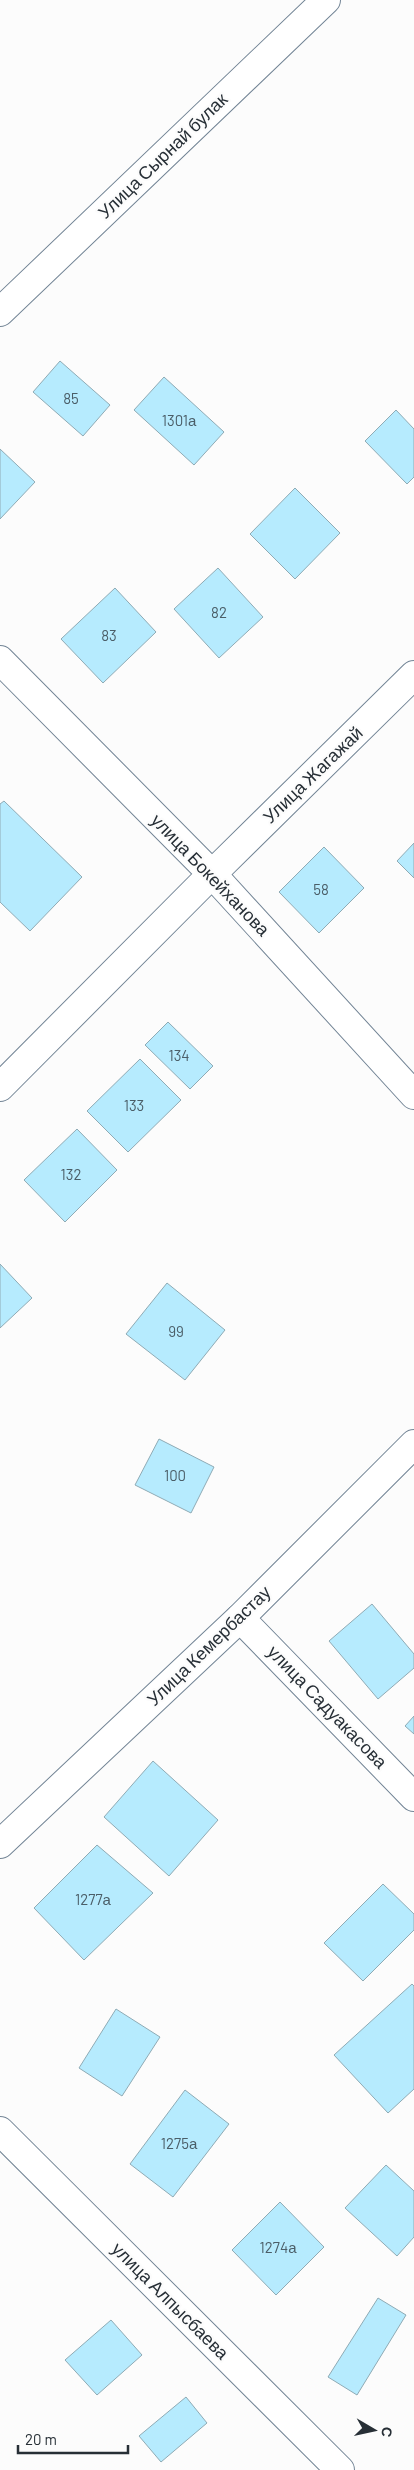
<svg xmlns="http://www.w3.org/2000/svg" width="414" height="2470" font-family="Barlow,sans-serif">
<rect width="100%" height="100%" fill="#fcfcfc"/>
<!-- building -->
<g fill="#b6ebfe" stroke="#8fabb5">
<path d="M 60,361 L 110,405 L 83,436 L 33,392 Z"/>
<path d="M 164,377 L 224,432 L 194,465 L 134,410 Z"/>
<path d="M 396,410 L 414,429 L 414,477 L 407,484 L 365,441 Z"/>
<path d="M 0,449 L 35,482 L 0,519 Z"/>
<path d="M 295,488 L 340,533 L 295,579 L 250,534 Z"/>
<path d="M 218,568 L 263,617 L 219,658 L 174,609 Z"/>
<path d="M 115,588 L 156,632 L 103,683 L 61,639 Z"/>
<path d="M 4,801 L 82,877 L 30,931 L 0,902 L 0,804 Z"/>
<path d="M 414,843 L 414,878 L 397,861 Z"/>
<path d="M 324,847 L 364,888 L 319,933 L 279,892 Z"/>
<path d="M 168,1022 L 213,1066 L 190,1089 L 145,1045 Z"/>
<path d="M 140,1059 L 181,1100 L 128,1152 L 87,1111 Z"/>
<path d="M 77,1129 L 117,1170 L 65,1222 L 24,1180 Z"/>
<path d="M 0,1264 L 32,1298 L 0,1328 Z"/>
<path d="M 167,1283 L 225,1330 L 185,1380 L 126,1334 Z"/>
<path d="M 159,1439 L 214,1467 L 191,1513 L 135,1485 Z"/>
<path d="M 372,1604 L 414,1654 L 414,1668 L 378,1699 L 329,1641 Z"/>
<path d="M 414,1716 L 414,1734 L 405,1726 Z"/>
<path d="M 153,1761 L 218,1820 L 169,1876 L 104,1817 Z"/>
<path d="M 97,1845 L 153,1893 L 84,1960 L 34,1908 Z"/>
<path d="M 383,1884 L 414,1914 L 414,1930 L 363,1981 L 324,1943 Z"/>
<path d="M 412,1984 L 414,1986 L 414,2089 L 388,2113 L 334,2055 Z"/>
<path d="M 116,2009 L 160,2037 L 122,2096 L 79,2068 Z"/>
<path d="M 185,2090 L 229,2124 L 173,2197 L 130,2164 Z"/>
<path d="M 386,2165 L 414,2191 L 414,2237 L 397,2256 L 345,2208 Z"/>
<path d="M 280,2202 L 324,2247 L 276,2295 L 232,2250 Z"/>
<path d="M 378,2298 L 406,2315 L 357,2395 L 328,2377 Z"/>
<path d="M 111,2320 L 142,2355 L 97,2395 L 65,2360 Z"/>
<path d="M 186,2397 L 207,2423 L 161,2462 L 139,2436 Z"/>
</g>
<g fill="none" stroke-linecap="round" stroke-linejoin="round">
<!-- minor casing -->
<g stroke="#728495" stroke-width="30">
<g id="minor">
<path d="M 0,312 L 326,0"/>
<path d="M 0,660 L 212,874 L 414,1095"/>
<path d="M 0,1087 L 212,874 L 414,675"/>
<path d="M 240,1618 L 414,1797"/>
<path d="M 0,1844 L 240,1618 L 414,1444"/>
<path d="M 0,2131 L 340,2470"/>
</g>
</g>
<!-- minor -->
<use href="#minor" stroke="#fff" stroke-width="28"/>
</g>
<g text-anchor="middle" stroke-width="4.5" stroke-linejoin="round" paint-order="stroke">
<!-- number labels -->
<g font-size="15" fill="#4b5e68">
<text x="71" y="404">85</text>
<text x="179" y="426">1301а</text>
<text x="219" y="618">82</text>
<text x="109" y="641">83</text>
<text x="321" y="895">58</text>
<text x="179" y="1061">134</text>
<text x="134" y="1111">133</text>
<text x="71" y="1180">132</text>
<text x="176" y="1337">99</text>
<text x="175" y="1481">100</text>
<text x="93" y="1905">1277а</text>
<text x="179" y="2149">1275а</text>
<text x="278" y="2253">1274а</text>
</g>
<!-- street labels -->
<g font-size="18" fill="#272f36" stroke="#fcfcfc">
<text transform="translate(163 156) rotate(-44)" y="6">Улица Сырнай булак</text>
<text transform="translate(313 775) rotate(-44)" y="6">Улица Жагажай</text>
<text transform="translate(210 875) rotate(46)" y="6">улица Бокейханова</text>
<text transform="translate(209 1646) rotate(-44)" y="6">Улица Кемербастау</text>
<text transform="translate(327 1707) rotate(46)" y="6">улица Садуакасова</text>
<text transform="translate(170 2301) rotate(45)" y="6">улица Алпысбаева</text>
</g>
</g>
<!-- north arrow -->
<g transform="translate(374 2430) rotate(99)" stroke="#fcfcfc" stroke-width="4" paint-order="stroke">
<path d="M0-4L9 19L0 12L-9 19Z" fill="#272f36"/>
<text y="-8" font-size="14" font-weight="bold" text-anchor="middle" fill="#272f36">С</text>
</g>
<!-- scale -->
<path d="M18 2445v8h110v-8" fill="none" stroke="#272f36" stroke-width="2.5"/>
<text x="25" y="2445" font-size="15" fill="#272f36" stroke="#fcfcfc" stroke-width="4" paint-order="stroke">20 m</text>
</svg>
